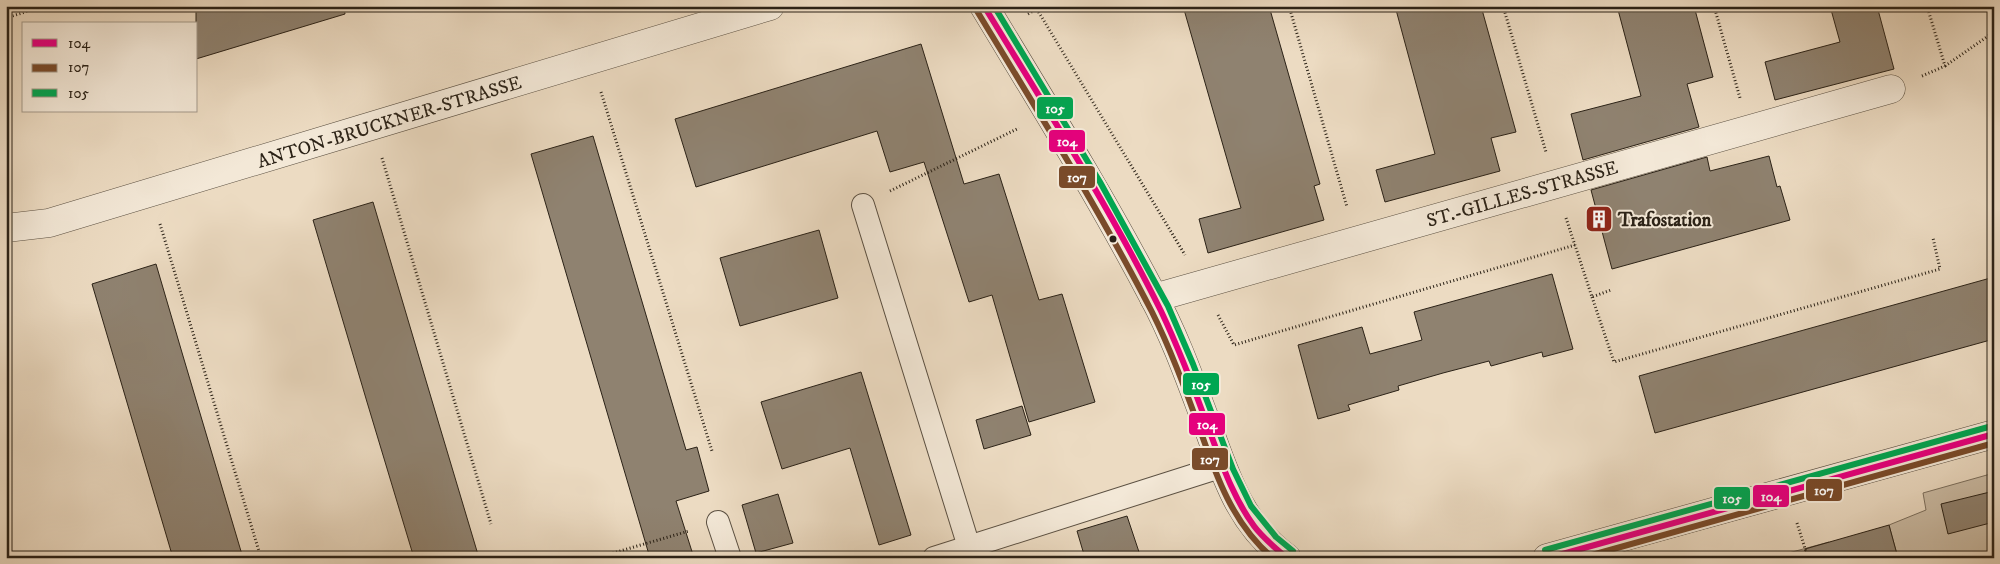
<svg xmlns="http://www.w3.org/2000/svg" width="2000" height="564" font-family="'IM FELL DW Pica',serif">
<rect width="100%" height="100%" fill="#ecdbc2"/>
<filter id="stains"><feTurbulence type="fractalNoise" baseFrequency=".004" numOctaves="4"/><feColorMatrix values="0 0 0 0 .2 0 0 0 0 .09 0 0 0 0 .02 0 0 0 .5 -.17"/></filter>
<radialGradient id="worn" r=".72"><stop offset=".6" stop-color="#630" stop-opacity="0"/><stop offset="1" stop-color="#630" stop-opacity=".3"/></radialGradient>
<!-- green -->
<g fill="#cbbca5" stroke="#7b6f5e">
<path d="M 1994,473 L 1994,558 L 1898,558 L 1889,525 L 1926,510 L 1923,493 Z"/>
<path d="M 1829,542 L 1833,558 L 1770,558 Z"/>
</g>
<!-- building -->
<g fill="#8f8270" stroke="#2b2217">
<path d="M 196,6 L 344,6 L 345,14 L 196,59 Z"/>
<path d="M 1183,6 L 1269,6 L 1320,184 L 1314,186 L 1324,220 L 1208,253 L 1199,219 L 1241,208 Z"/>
<path d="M 1395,6 L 1481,6 L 1516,132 L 1491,138 L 1500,171 L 1385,202 L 1376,170 L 1435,154 Z"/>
<path d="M 1617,6 L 1694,6 L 1713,77 L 1687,84 L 1699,127 L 1583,160 L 1571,114 L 1641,96 Z"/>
<path d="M 1830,6 L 1877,6 L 1894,69 L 1775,100 L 1765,62 L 1840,42 Z"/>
<path d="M 921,44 L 964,184 L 999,174 L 1039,300 L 1062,294 L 1095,402 L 1029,422 L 992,295 L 969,302 L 924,162 L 890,172 L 877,131 L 696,187 L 675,119 Z"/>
<path d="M 593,136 L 686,450 L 697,447 L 709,491 L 676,501 L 694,558 L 650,558 L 531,154 Z"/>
<path d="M 1769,156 L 1777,187 L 1780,186 L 1790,220 L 1612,269 L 1591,190 L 1707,157 L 1710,171 Z"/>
<path d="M 373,202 L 427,384 L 479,558 L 414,558 L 367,402 L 313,220 Z"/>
<path d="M 819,230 L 838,298 L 740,326 L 720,258 Z"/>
<path d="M 156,264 L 183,356 L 243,558 L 173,558 L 92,284 Z"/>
<path d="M 1552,274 L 1573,349 L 1543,357 L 1542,352 L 1491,366 L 1489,361 L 1443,373 L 1398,386 L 1399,390 L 1348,405 L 1350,410 L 1318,419 L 1298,345 L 1362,327 L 1370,354 L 1422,340 L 1414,312 Z"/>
<path d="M 1994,277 L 1994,339 L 1655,433 L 1639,376 Z"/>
<path d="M 861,372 L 911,535 L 879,545 L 850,448 L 782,469 L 761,402 Z"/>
<path d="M 1022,406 L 1031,435 L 984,449 L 976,420 Z"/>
<path d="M 1994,491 L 1994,522 L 1948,534 L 1941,504 Z"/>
<path d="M 778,494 L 793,543 L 756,553 L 742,505 Z"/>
<path d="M 1127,516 L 1141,558 L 1085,558 L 1077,531 Z"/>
<path d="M 1889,525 L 1898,558 L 1806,558 L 1805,549 Z"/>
</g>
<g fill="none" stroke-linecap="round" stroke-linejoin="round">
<!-- lane casing -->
<g stroke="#5b5042" stroke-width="24">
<g id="lane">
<path d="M 863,205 L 969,547"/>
<path d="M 718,522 L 730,558"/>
<path d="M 934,558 L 1223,466"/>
</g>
</g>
<!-- street casing -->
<g stroke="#5b5042" stroke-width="29">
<g id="street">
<path d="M 984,6 C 1042,102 1101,197 1153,296 C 1173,333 1187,371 1202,411 C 1223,466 1236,522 1287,558"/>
<path d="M 6,228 L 49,223 L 770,6"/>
<path d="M 1154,298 L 1891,89"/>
<path d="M 1547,558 L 1994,434"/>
</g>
</g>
<!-- path -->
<g stroke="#2b2217" stroke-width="3" stroke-dasharray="1 2.5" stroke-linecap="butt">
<path d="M 1035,6 L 1185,255"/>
<path d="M 1289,6 L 1347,207"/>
<path d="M 1503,6 L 1546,152"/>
<path d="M 1714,6 L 1740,98"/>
<path d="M 1028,14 L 1042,6"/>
<path d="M 6,18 L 44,6"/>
<path d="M 1945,66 L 1994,32"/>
<path d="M 1922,76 L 1945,66 L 1927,6"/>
<path d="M 601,92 L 712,451"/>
<path d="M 382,158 L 491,524"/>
<path d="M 890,191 L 1019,128"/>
<path d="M 1566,218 L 1592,297 L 1611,290"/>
<path d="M 160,224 L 261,558"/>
<path d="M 1592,297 L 1614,362 L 1940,269 L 1933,238"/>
<path d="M 1218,315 L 1234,345 L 1575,245"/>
<path d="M 1797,523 L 1808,558"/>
<path d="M 596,558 L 689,531"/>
</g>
<!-- lane -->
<use href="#lane" stroke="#f3e8d7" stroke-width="22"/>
<!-- street -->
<use href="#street" stroke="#f3e8d7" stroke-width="28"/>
<!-- bus-1 casing -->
<g stroke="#f3e8d7" stroke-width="10">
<g id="bus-1">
<path d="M 984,6 C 1045,106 1109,206 1161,311 C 1179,349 1194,388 1208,427 C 1221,461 1232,496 1254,526 C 1263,538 1275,548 1287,558"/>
<path d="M 1548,558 L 1994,434"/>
</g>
</g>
<!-- bus-2 casing -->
<g stroke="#f3e8d7" stroke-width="10">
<g id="bus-2">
<path d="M 977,11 C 1037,110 1099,209 1152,312 C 1170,348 1184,386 1198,424 C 1215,473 1232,524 1273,558"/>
<path d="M 1581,558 L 1994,443"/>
</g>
</g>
<!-- bus-3 casing -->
<g stroke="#f3e8d7" stroke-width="10">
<g id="bus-3">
<path d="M 994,6 L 1100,182 L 1168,306 L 1193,364 L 1233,469 L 1251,506 L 1276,537 L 1293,551"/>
<path d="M 1545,550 L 1992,426"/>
</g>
</g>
<!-- bus-1 -->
<use href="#bus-1" stroke="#e5007d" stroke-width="6"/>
<!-- bus-2 -->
<use href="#bus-2" stroke="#7a4b2a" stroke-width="6"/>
<!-- bus-3 -->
<use href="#bus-3" stroke="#00a651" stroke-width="6"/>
</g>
<!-- icons -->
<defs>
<g id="building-square" transform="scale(1.4375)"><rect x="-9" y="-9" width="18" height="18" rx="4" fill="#8f2418" stroke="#f3e8d7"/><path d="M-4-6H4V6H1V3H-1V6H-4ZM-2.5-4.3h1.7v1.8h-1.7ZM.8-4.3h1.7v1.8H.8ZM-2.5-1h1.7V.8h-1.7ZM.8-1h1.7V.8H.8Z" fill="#fff"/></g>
</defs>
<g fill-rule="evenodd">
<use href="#building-square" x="1599" y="219"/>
</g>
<!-- markers -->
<circle fill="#2b2217" stroke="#f3e8d7" stroke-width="2" cx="1113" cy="239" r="4.5"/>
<g text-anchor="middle" stroke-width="4" stroke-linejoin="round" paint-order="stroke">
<!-- street labels -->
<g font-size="19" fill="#2b2217" stroke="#f3e8d7">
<text transform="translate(389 121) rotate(-17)" y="7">ANTON-BRUCKNER-STRASSE</text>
<text transform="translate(1522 193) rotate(-16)" y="7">ST.-GILLES-STRASSE</text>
</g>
<!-- poi labels -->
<g font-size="19" font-weight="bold" fill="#2b2217" stroke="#f3e8d7" text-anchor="start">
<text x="1618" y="226">Trafostation</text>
</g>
</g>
<g stroke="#f3e8d7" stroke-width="2">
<rect x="1036" y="96" width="38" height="24" rx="5" fill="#00a651"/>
<rect x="1048" y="129" width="38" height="24" rx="5" fill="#e5007d"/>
<rect x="1058" y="165" width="38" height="24" rx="5" fill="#7a4b2a"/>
<rect x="1182" y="372" width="38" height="24" rx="5" fill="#00a651"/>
<rect x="1188" y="412" width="38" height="24" rx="5" fill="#e5007d"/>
<rect x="1191" y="447" width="38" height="24" rx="5" fill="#7a4b2a"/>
<rect x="1805" y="478" width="38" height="24" rx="5" fill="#7a4b2a"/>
<rect x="1752" y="484" width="38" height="24" rx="5" fill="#e5007d"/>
<rect x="1713" y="486" width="38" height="24" rx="5" fill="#00a651"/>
</g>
<g font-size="14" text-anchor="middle" font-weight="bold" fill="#fff">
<text x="1055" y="113">105</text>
<text x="1067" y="146">104</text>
<text x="1077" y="182">107</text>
<text x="1201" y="389">105</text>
<text x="1207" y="429">104</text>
<text x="1210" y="464">107</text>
<text x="1824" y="495">107</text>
<text x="1771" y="501">104</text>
<text x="1732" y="503">105</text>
</g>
<!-- margin -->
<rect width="2000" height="564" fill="none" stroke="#ecdbc2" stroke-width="25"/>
<rect x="8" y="8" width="1985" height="549" fill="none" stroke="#2b2217" stroke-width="2.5"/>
<rect x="12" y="12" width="1975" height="539" fill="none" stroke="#2b2217"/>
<!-- legend -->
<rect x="22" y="22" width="175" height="90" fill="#f3e8d7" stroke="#a3998a"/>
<rect x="32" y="39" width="25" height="8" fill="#e5007d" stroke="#a3998a"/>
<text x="68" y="48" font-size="15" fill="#2b2217">104</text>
<rect x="32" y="64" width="25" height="8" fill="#7a4b2a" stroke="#a3998a"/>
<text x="68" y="72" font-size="15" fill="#2b2217">107</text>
<rect x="32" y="89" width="25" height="8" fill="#00a651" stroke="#a3998a"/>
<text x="68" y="98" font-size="15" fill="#2b2217">105</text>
<rect width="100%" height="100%" filter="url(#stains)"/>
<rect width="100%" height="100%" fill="url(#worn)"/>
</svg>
